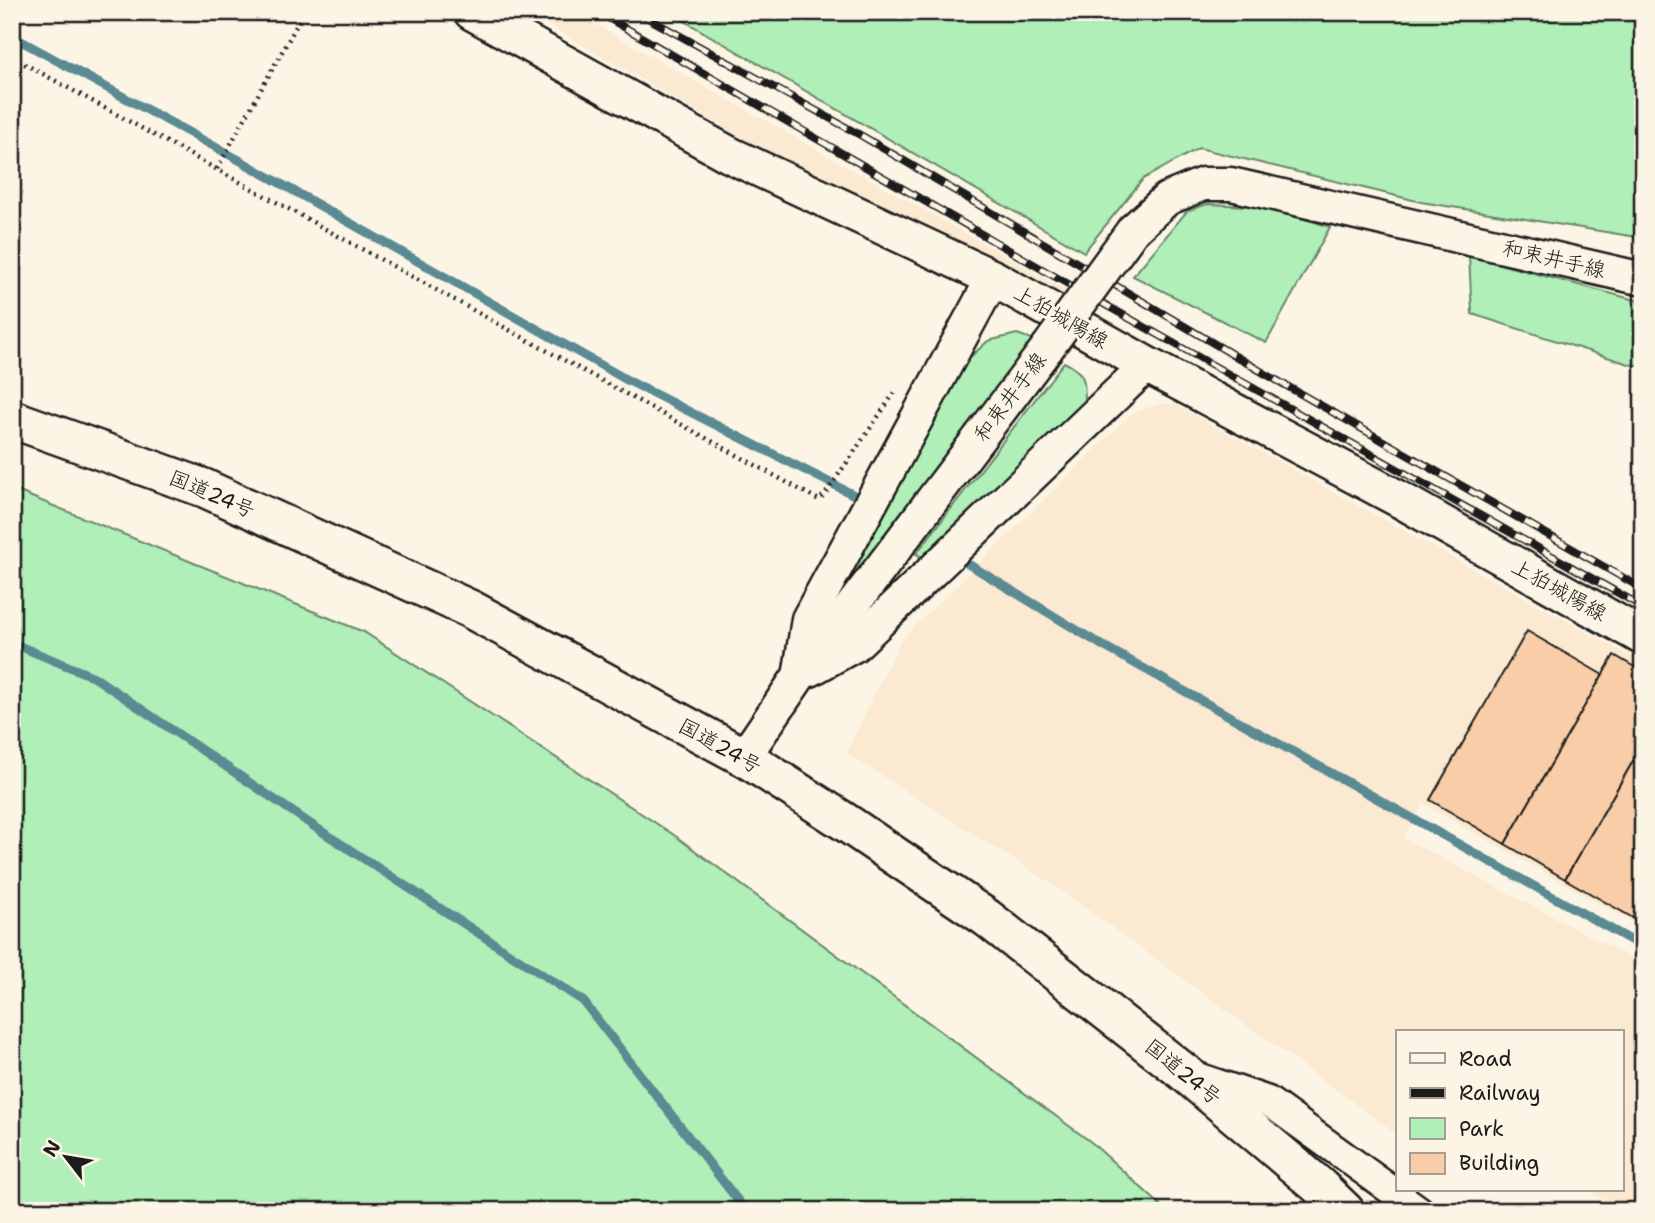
<svg xmlns="http://www.w3.org/2000/svg" width="1655" height="1223" font-family="'Shantell Sans','Klee One',sans-serif">
<rect width="100%" height="100%" fill="#fcf5e5"/>
<filter id="ink" filterUnits="userSpaceOnUse"><feTurbulence type="fractalNoise" baseFrequency=".0143" numOctaves="2"/><feDisplacementMap in="SourceGraphic" scale="14" xChannelSelector="R" yChannelSelector="G"/><feConvolveMatrix kernelMatrix="1 2 1 2 8 2 1 2 1" color-interpolation-filters="sRGB"/></filter>
<g filter="url(#ink)">
<!-- built -->
<g fill="#fbe9d2">
<path d="M 510,12 L 573,12 L 1066,290 L 1061,299 L 771,155 L 531,15 L 526,22 Z"/>
<path d="M 1159,404 L 1174,404 L 1643,663 L 1643,928 L 1423,804 L 1403,838 L 1643,964 L 1643,1211 L 1625,1211 L 1588,1190 L 1622,1190 L 1622,1032 L 1398,1032 L 1398,1135 L 1052,884 L 846,753 L 900,641 L 1132,413 Z"/>
</g>
<!-- green -->
<g fill="#b0efb7" stroke="#66866a" stroke-width="2">
<path d="M 669,12 L 1643,12 L 1643,238 L 1421,202 L 1199,148 L 1143,179 L 1084,252 Z"/>
<path d="M 1207,204 L 1269,207 L 1330,227 L 1266,343 L 1133,276 L 1187,211 Z"/>
<path d="M 1469,256 L 1643,302 L 1643,365 L 1632,365 L 1472,314 Z"/>
<path d="M 1017,334 L 1034,340 L 834,607 L 826,602 L 967,360 L 988,341 Z"/>
<path d="M 1064,362 C 1086,373 1085,380 1085,403 L 930,561 L 916,554 Z"/>
<path d="M 12,489 L 364,632 L 674,835 L 1091,1142 L 1167,1211 L 22,1211 L 12,1200 Z"/>
</g>
<g fill="none" stroke-linecap="round" stroke-linejoin="round">
<!-- stream -->
<g stroke="#5a8a92" stroke-width="9">
<path d="M 12,36 L 241,161 L 627,380 L 862,499"/>
<path d="M 965,562 L 1100,644 L 1643,947"/>
<path d="M 12,643 L 94,677 L 315,827 L 583,1001 L 746,1211"/>
</g>
</g>
<!-- building -->
<g fill="#f8cda7" stroke="#1c1c1c" stroke-width="2">
<path d="M 1527,631 L 1603,675 L 1505,844 L 1430,800 Z"/>
<path d="M 1614,655 L 1643,672 L 1643,744 L 1565,879 L 1505,844 Z"/>
<path d="M 1643,744 L 1643,901 L 1633,918 L 1565,879 Z"/>
<path d="M 1643,901 L 1643,923 L 1633,918 Z"/>
</g>
<g fill="none" stroke-linecap="round" stroke-linejoin="round">
<!-- tertiary casing -->
<g stroke="#1c1c1c" stroke-width="33">
<path id="tertiary" d="M 1197,1077 L 1268,1101 L 1420,1211"/>
</g>
<!-- secondary casing -->
<g stroke="#1c1c1c" stroke-width="37">
<g id="secondary">
<path d="M 1133,230 L 1167,199 L 1203,184 L 1231,184 L 1643,279"/>
<path d="M 810,670 L 855,645 L 1147,365"/>
<path d="M 800,671 L 808,619 L 993,278"/>
<path d="M 744,757 L 799,676 L 1048,347"/>
</g>
</g>
<!-- primary casing -->
<g stroke="#1c1c1c" stroke-width="40">
<path id="primary" d="M 472,12 L 730,155 L 993,278 L 1147,365 L 1399,499 L 1643,637"/>
</g>
<!-- trunk casing -->
<g stroke="#1c1c1c" stroke-width="42">
<path id="trunk" d="M 12,419 L 204,488 L 470,609 L 744,757 L 845,822 L 987,918 L 1185,1073 L 1319,1186 L 1345,1211"/>
</g>
<!-- path -->
<g stroke="#1c1c1c" stroke-width="4.5" stroke-dasharray="2 5" stroke-linecap="butt">
<path d="M 12,57 L 819,500 L 826,493 L 895,392"/>
<path d="M 217,169 L 304,12"/>
</g>
<!-- tertiary -->
<use href="#tertiary" stroke="#fcf5e5" stroke-width="28"/>
<!-- secondary -->
<use href="#secondary" stroke="#fcf5e5" stroke-width="32"/>
<!-- primary -->
<use href="#primary" stroke="#fcf5e5" stroke-width="35"/>
<!-- trunk -->
<use href="#trunk" stroke="#fcf5e5" stroke-width="37"/>
<!-- rail casing -->
<g stroke="#1c1c1c" stroke-width="8">
<g id="rail">
<path d="M 598,12 L 1054,276 L 1643,607"/>
<path d="M 637,12 L 862,136 L 1264,373 L 1643,589"/>
</g>
</g>
<!-- rail -->
<use href="#rail" stroke="#fcf5e5" stroke-width="5" stroke-dasharray="16" stroke-linecap="butt"/>
<!-- secondary-bridge casing -->
<g stroke="#1c1c1c" stroke-width="37" stroke-linecap="butt">
<path id="secondary-bridge" d="M 1048,347 L 1133,230"/>
</g>
<!-- secondary-bridge -->
<use href="#secondary-bridge" stroke="#fcf5e5" stroke-width="32"/>
</g>
</g>
<g text-anchor="middle" stroke-width="6" stroke-linejoin="round" paint-order="stroke">
<!-- street labels -->
<g font-size="21" fill="#1c1c1c" stroke="#fcf5e5">
<text transform="translate(1554 259) rotate(13)" y="7">和束井手線</text>
<text transform="translate(1061 317) rotate(30)" y="7">上狛城陽線</text>
<text transform="translate(1010 397) rotate(-53)" y="7">和束井手線</text>
<text transform="translate(212 494) rotate(23)" y="7">国道24号</text>
<text transform="translate(1559 590) rotate(29)" y="7">上狛城陽線</text>
<text transform="translate(720 746) rotate(29)" y="7">国道24号</text>
<text transform="translate(1183 1072) rotate(39)" y="7">国道24号</text>
</g>
</g>
<!-- margin -->
<rect width="1655" height="1223" fill="none" stroke="#fcf5e5" stroke-width="42"/>
<rect x="21" y="21" width="1613" height="1181" fill="none" stroke="#1c1c1c" stroke-width="2.5" filter="url(#ink)"/>
<!-- legend -->
<rect x="1396" y="1030" width="228" height="161" fill="#fcf5e5" stroke="#a29e95" stroke-width="2"/>
<rect x="1410" y="1053" width="35" height="10" fill="#fcf5e5" stroke="#a29e95" stroke-width="2"/>
<text x="1459" y="1066" font-size="21" fill="#1c1c1c">Road</text>
<rect x="1410" y="1088" width="35" height="10" fill="#1c1c1c" stroke="#a29e95" stroke-width="2"/>
<text x="1459" y="1100" font-size="21" fill="#1c1c1c">Railway</text>
<rect x="1410" y="1118" width="35" height="21" fill="#b0efb7" stroke="#a29e95" stroke-width="2"/>
<text x="1459" y="1136" font-size="21" fill="#1c1c1c">Park</text>
<rect x="1410" y="1153" width="35" height="21" fill="#f8cda7" stroke="#a29e95" stroke-width="2"/>
<text x="1459" y="1170" font-size="21" fill="#1c1c1c">Building</text>
<!-- north arrow -->
<g transform="translate(66 1157) rotate(301)" stroke="#fcf5e5" stroke-width="5" paint-order="stroke">
<path d="M0-5L12 26L0 18L-12 26Z" fill="#1c1c1c"/>
<text y="-10" font-size="19" font-weight="bold" text-anchor="middle" fill="#1c1c1c">N</text>
</g>
</svg>
